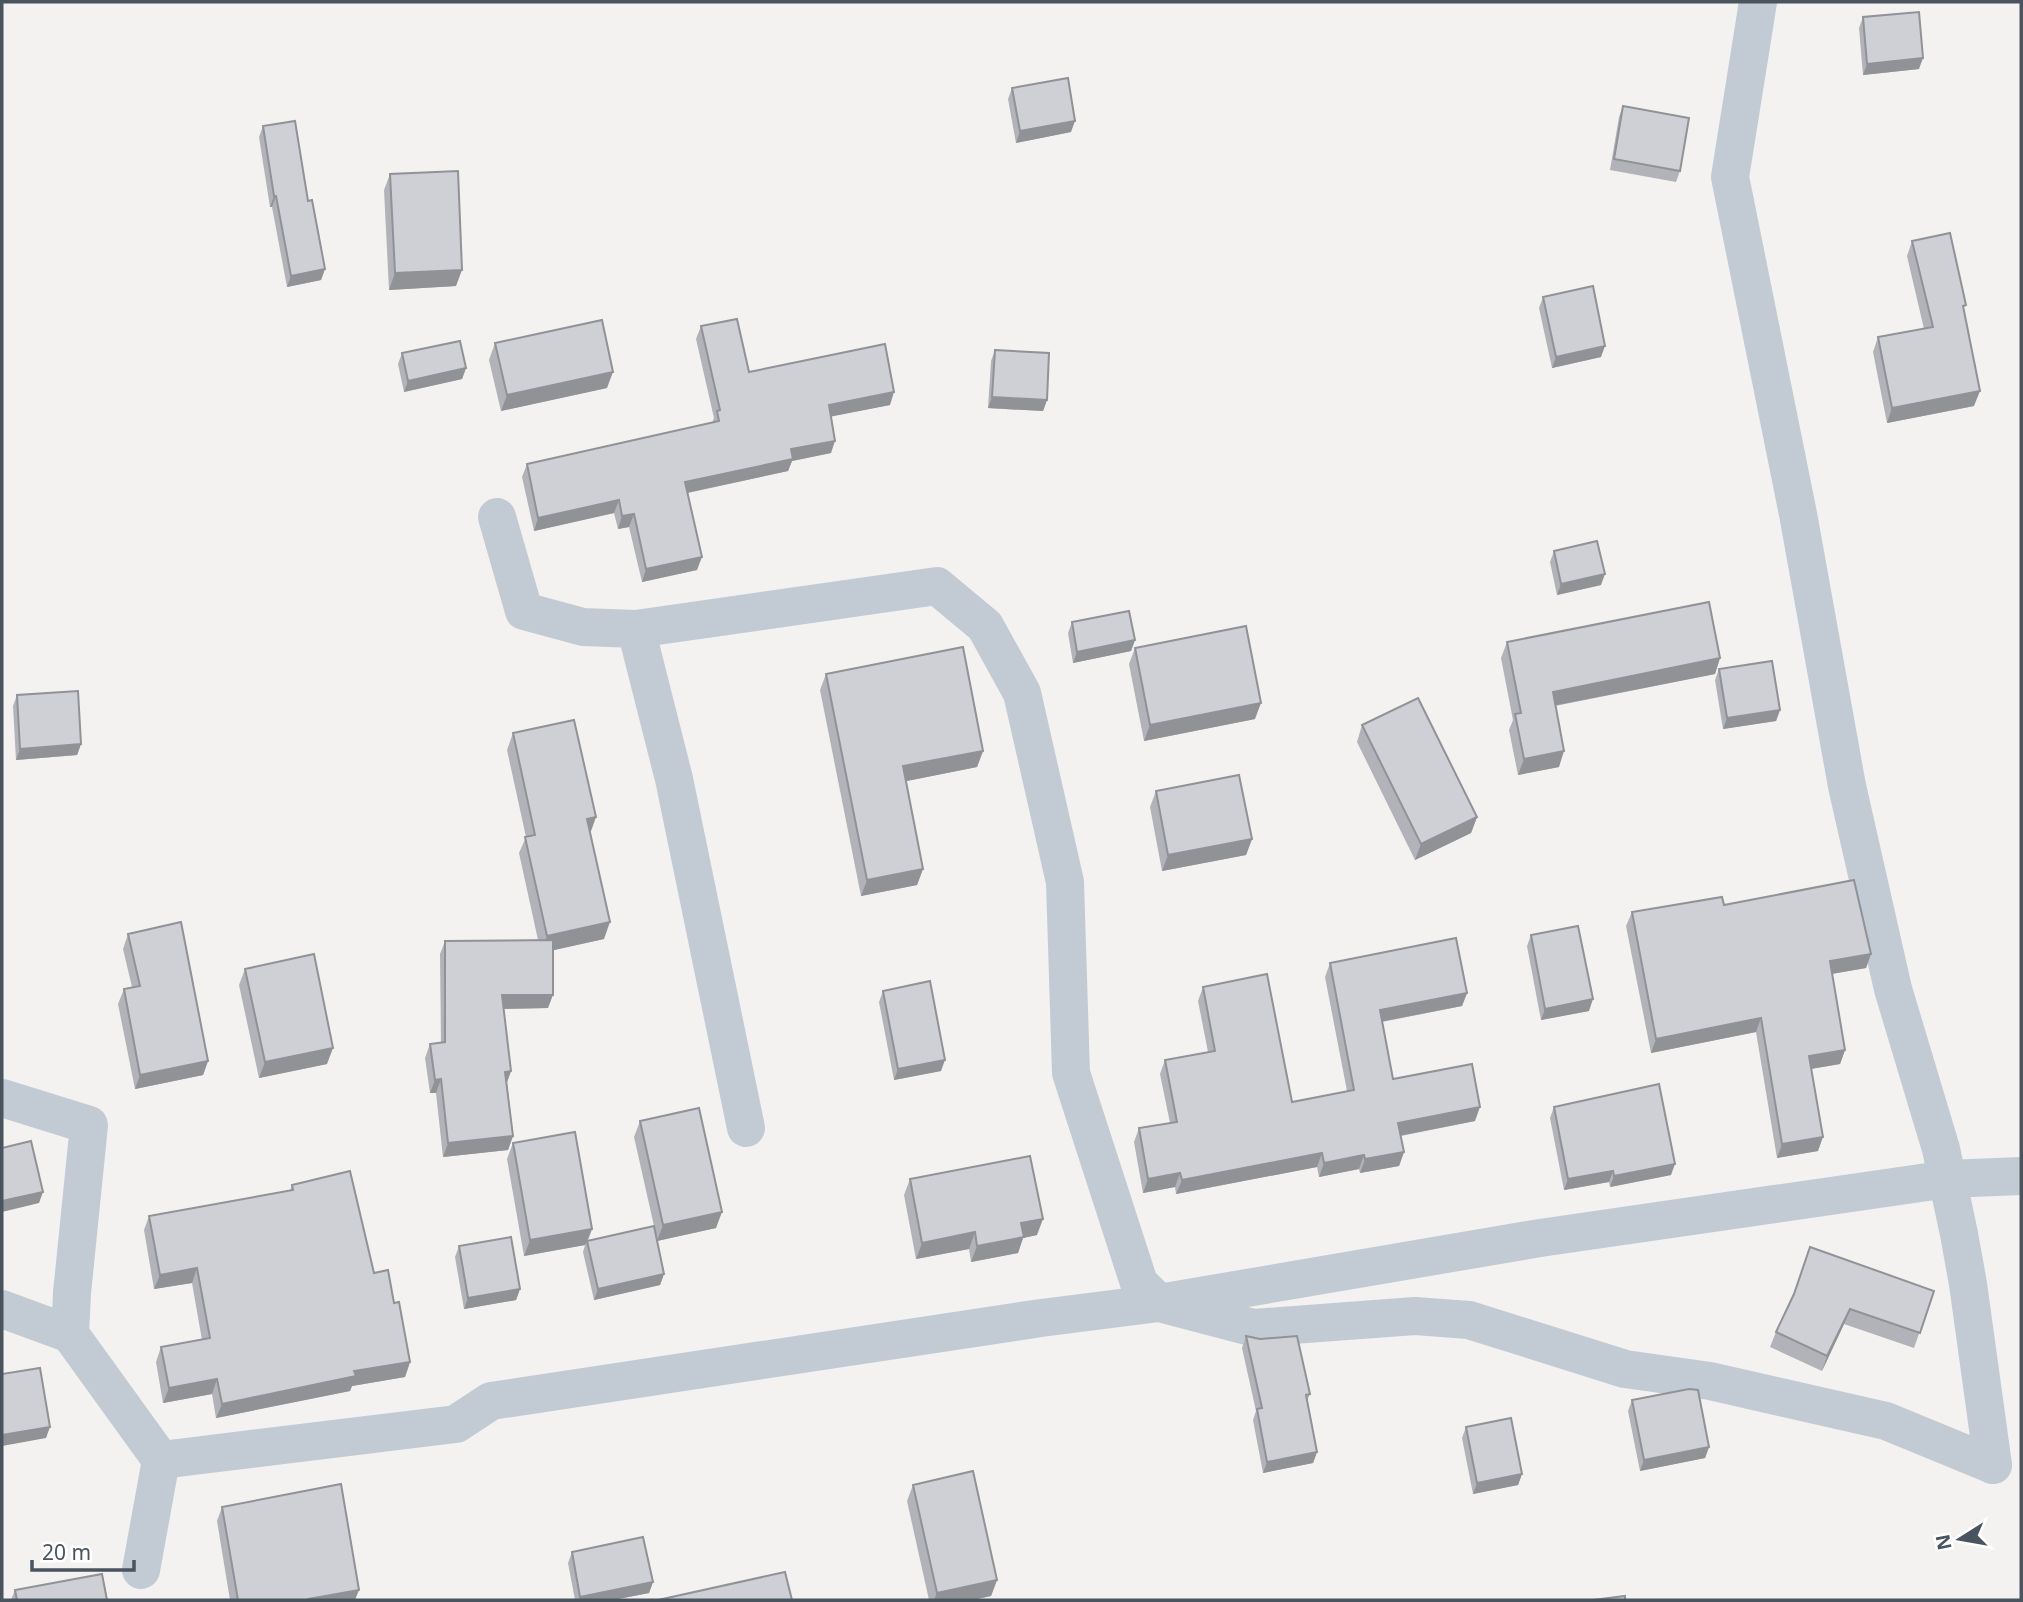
<svg xmlns="http://www.w3.org/2000/svg" width="2023" height="1602" font-family="'Noto Sans',sans-serif">
<rect width="100%" height="100%" fill="#f4f1f1"/>
<g fill="none" stroke-linecap="round" stroke-linejoin="round">
<!-- minor -->
<g stroke="#c2cbd3" stroke-width="38">
<path d="M 1758,2 L 1730,177 L 1798,514 L 1847,786 L 1893,989 L 1941,1149 L 1959,1234 L 1968,1284 L 1993,1465"/>
<path d="M 497,517 L 524,611 L 583,627 L 636,629 L 937,586 L 985,626 L 1022,693 L 1065,882 L 1071,1073 L 1139,1283 L 1159,1303 L 1254,1328 L 1415,1316 L 1469,1320 L 1625,1369 L 1710,1381 L 1886,1421 L 1993,1465"/>
<path d="M 636,629 L 674,779 L 746,1128"/>
<path d="M 2,1098 L 89,1125 L 72,1293 L 70,1334 L 161,1460 L 141,1570"/>
<path d="M 2,1309 L 70,1334"/>
<path d="M 161,1460 L 456,1424 L 491,1401 L 1041,1318 L 1159,1303 L 1540,1238 L 1948,1179 L 2021,1176"/>
</g>
</g>
<!-- wall -->
<g fill="#b1b3b8">
<path d="M 1863,17 L 1919,69 L 1863,75 L 1859,28 Z"/>
<path d="M 1012,88 L 1071,132 L 1016,143 L 1008,99 Z"/>
<path d="M 1623,106 L 1680,171 L 1676,182 L 1610,170 L 1619,117 Z"/>
<path d="M 263,126 L 308,201 L 325,269 L 321,280 L 287,287 L 272,207 L 270,207 L 259,137 Z"/>
<path d="M 390,174 L 456,286 L 389,290 L 384,190 Z"/>
<path d="M 1912,241 L 1964,311 L 1974,406 L 1887,423 L 1873,352 L 1878,337 L 1924,329 L 1907,256 Z"/>
<path d="M 1543,297 L 1601,357 L 1552,368 L 1539,308 Z"/>
<path d="M 701,326 L 749,372 L 890,405 L 831,416 L 831,453 L 792,461 L 788,471 L 688,493 L 697,570 L 642,582 L 629,527 L 618,529 L 614,513 L 534,531 L 522,477 L 527,464 L 712,423 L 714,418 L 696,339 Z"/>
<path d="M 495,343 L 607,388 L 501,411 L 489,360 Z"/>
<path d="M 995,350 L 1047,400 L 1043,411 L 988,408 L 991,361 Z"/>
<path d="M 402,353 L 466,368 L 462,379 L 404,392 L 398,364 Z"/>
<path d="M 1554,551 L 1601,585 L 1557,595 L 1550,562 Z"/>
<path d="M 1072,622 L 1135,640 L 1131,651 L 1073,663 L 1068,633 Z"/>
<path d="M 1507,642 L 1720,658 L 1715,674 L 1555,706 L 1559,767 L 1518,775 L 1509,730 L 1513,720 L 1501,658 Z"/>
<path d="M 1135,648 L 1255,719 L 1144,741 L 1129,664 Z"/>
<path d="M 1719,669 L 1780,710 L 1776,721 L 1723,729 L 1715,680 Z"/>
<path d="M 826,674 L 983,751 L 977,767 L 906,781 L 923,869 L 917,885 L 861,896 L 820,690 Z"/>
<path d="M 17,695 L 81,744 L 77,755 L 16,760 L 13,706 Z"/>
<path d="M 1362,725 L 1477,817 L 1471,833 L 1415,860 L 1357,742 Z"/>
<path d="M 513,733 L 590,833 L 604,939 L 553,950 L 548,1008 L 503,1009 L 511,1071 L 507,1082 L 513,1136 L 508,1150 L 443,1157 L 436,1093 L 430,1093 L 425,1058 L 430,1044 L 441,1043 L 440,954 L 445,941 L 538,940 L 519,853 L 526,837 L 507,750 Z"/>
<path d="M 1156,791 L 1252,839 L 1246,855 L 1162,871 L 1150,807 Z"/>
<path d="M 1724,905 L 1871,954 L 1866,968 L 1832,974 L 1845,1050 L 1840,1064 L 1811,1069 L 1818,1151 L 1777,1158 L 1756,1032 L 1651,1053 L 1626,926 L 1632,912 Z"/>
<path d="M 128,934 L 208,1061 L 203,1075 L 135,1089 L 118,1004 L 124,989 L 132,987 L 123,949 Z"/>
<path d="M 1531,935 L 1589,1011 L 1541,1020 L 1527,946 Z"/>
<path d="M 1330,963 L 1467,993 L 1462,1006 L 1382,1022 L 1393,1079 L 1475,1121 L 1401,1136 L 1404,1152 L 1399,1166 L 1360,1173 L 1359,1169 L 1319,1177 L 1317,1167 L 1176,1194 L 1175,1187 L 1143,1193 L 1134,1142 L 1139,1128 L 1170,1123 L 1160,1074 L 1165,1060 L 1208,1052 L 1198,1001 L 1203,987 L 1292,1102 L 1347,1091 L 1325,977 Z"/>
<path d="M 245,969 L 327,1064 L 259,1078 L 239,985 Z"/>
<path d="M 883,991 L 941,1071 L 894,1080 L 879,1002 Z"/>
<path d="M 1554,1107 L 1671,1175 L 1610,1187 L 1609,1182 L 1564,1190 L 1550,1118 Z"/>
<path d="M 640,1121 L 716,1228 L 657,1241 L 664,1274 L 660,1285 L 594,1300 L 583,1252 L 585,1245 L 524,1256 L 507,1159 L 513,1143 L 592,1229 L 588,1241 L 654,1226 L 634,1137 Z"/>
<path d="M 910,1179 L 1037,1235 L 1023,1238 L 1018,1253 L 971,1262 L 969,1249 L 916,1259 L 904,1195 Z"/>
<path d="M 292,1185 L 374,1273 L 394,1303 L 410,1362 L 405,1377 L 352,1386 L 350,1391 L 216,1418 L 212,1394 L 163,1403 L 156,1362 L 161,1347 L 202,1340 L 192,1283 L 154,1289 L 144,1230 L 149,1216 L 290,1191 Z"/>
<path d="M 459,1246 L 520,1289 L 516,1300 L 464,1309 L 455,1257 Z"/>
<path d="M 1934,1291 L 1914,1348 L 1844,1324 L 1822,1371 L 1770,1347 L 1776,1332 L 1793,1295 Z"/>
<path d="M 1246,1336 L 1310,1394 L 1307,1401 L 1317,1452 L 1313,1463 L 1263,1473 L 1253,1420 L 1256,1411 L 1242,1348 Z"/>
<path d="M 1632,1400 L 1709,1447 L 1705,1458 L 1640,1471 L 1628,1411 Z"/>
<path d="M 1466,1427 L 1522,1474 L 1518,1485 L 1473,1494 L 1462,1438 Z"/>
<path d="M 913,1485 L 997,1580 L 991,1596 L 972,1600 L 929,1600 L 907,1501 Z"/>
<path d="M 222,1507 L 355,1600 L 230,1600 L 217,1521 Z"/>
<path d="M 572,1552 L 653,1582 L 649,1593 L 613,1600 L 575,1600 L 568,1563 Z"/>
<path d="M 15,1590 L 107,1600 L 11,1600 Z"/>
</g>
<!-- shaded-wall -->
<g fill="#909296">
<path d="M 1923,58 L 1919,69 L 1863,75 L 1867,64 Z"/>
<path d="M 1075,121 L 1071,132 L 1016,143 L 1020,131 Z"/>
<path d="M 274,196 L 276,196 L 272,207 L 270,207 Z"/>
<path d="M 325,269 L 321,280 L 287,287 L 291,276 Z"/>
<path d="M 462,270 L 456,286 L 389,290 L 395,273 Z"/>
<path d="M 1605,346 L 1601,357 L 1552,368 L 1556,357 Z"/>
<path d="M 466,368 L 462,379 L 404,392 L 408,381 Z"/>
<path d="M 613,372 L 607,388 L 501,411 L 507,395 Z"/>
<path d="M 1980,391 L 1974,406 L 1887,423 L 1892,408 Z"/>
<path d="M 894,392 L 890,405 L 824,418 L 829,405 Z"/>
<path d="M 992,397 L 1047,400 L 1043,411 L 988,408 Z"/>
<path d="M 835,441 L 831,453 L 792,461 L 788,471 L 681,494 L 685,482 L 791,449 Z"/>
<path d="M 619,500 L 614,513 L 534,531 L 538,518 Z"/>
<path d="M 634,514 L 629,527 L 618,529 L 622,516 Z"/>
<path d="M 702,557 L 697,570 L 642,582 L 646,569 Z"/>
<path d="M 1605,574 L 1601,585 L 1557,595 L 1561,584 Z"/>
<path d="M 1135,640 L 1131,651 L 1073,663 L 1077,652 Z"/>
<path d="M 1720,658 L 1715,674 L 1547,707 L 1553,692 Z"/>
<path d="M 1261,703 L 1255,719 L 1144,741 L 1150,725 Z"/>
<path d="M 1780,710 L 1776,721 L 1723,729 L 1727,718 Z"/>
<path d="M 81,744 L 77,755 L 16,760 L 20,749 Z"/>
<path d="M 983,751 L 977,767 L 897,783 L 903,766 Z"/>
<path d="M 1564,751 L 1559,767 L 1518,775 L 1524,759 Z"/>
<path d="M 596,817 L 590,834 L 587,819 Z"/>
<path d="M 1477,817 L 1471,833 L 1415,860 L 1421,844 Z"/>
<path d="M 1252,839 L 1246,855 L 1162,871 L 1168,855 Z"/>
<path d="M 923,869 L 917,885 L 861,896 L 867,880 Z"/>
<path d="M 610,922 L 604,939 L 541,953 L 547,936 Z"/>
<path d="M 1871,954 L 1866,968 L 1825,975 L 1830,961 Z"/>
<path d="M 1467,993 L 1462,1006 L 1374,1023 L 1380,1010 Z"/>
<path d="M 502,995 L 553,995 L 548,1008 L 497,1009 Z"/>
<path d="M 1593,999 L 1589,1011 L 1541,1020 L 1545,1009 Z"/>
<path d="M 1761,1018 L 1756,1032 L 1651,1053 L 1656,1039 Z"/>
<path d="M 333,1048 L 327,1064 L 259,1078 L 265,1062 Z"/>
<path d="M 1845,1050 L 1840,1064 L 1804,1070 L 1809,1056 Z"/>
<path d="M 945,1060 L 941,1071 L 894,1080 L 898,1069 Z"/>
<path d="M 208,1061 L 203,1075 L 135,1089 L 140,1075 Z"/>
<path d="M 511,1071 L 506,1085 L 505,1072 Z"/>
<path d="M 441,1079 L 436,1093 L 430,1093 L 435,1080 Z"/>
<path d="M 1480,1107 L 1475,1121 L 1393,1137 L 1398,1123 Z"/>
<path d="M 513,1136 L 508,1150 L 443,1157 L 448,1143 Z"/>
<path d="M 1823,1137 L 1818,1151 L 1777,1158 L 1782,1144 Z"/>
<path d="M 1404,1152 L 1399,1166 L 1360,1173 L 1365,1159 Z"/>
<path d="M 1322,1153 L 1317,1167 L 1176,1194 L 1182,1180 Z"/>
<path d="M 1364,1155 L 1359,1169 L 1319,1177 L 1324,1163 Z"/>
<path d="M 1675,1164 L 1671,1175 L 1610,1187 L 1614,1176 Z"/>
<path d="M 1613,1171 L 1609,1182 L 1564,1190 L 1568,1179 Z"/>
<path d="M 1180,1173 L 1175,1187 L 1143,1193 L 1148,1179 Z"/>
<path d="M 43,1192 L 39,1203 L 2,1212 L 2,1201 Z"/>
<path d="M 722,1212 L 716,1228 L 657,1241 L 663,1225 Z"/>
<path d="M 1043,1219 L 1037,1235 L 1023,1238 L 1018,1253 L 971,1262 L 977,1246 L 1021,1223 Z"/>
<path d="M 592,1229 L 585,1245 L 524,1256 L 530,1240 Z"/>
<path d="M 975,1232 L 969,1249 L 916,1259 L 922,1243 Z"/>
<path d="M 197,1268 L 192,1283 L 154,1289 L 160,1275 Z"/>
<path d="M 664,1274 L 660,1285 L 594,1300 L 598,1289 Z"/>
<path d="M 520,1289 L 516,1300 L 464,1309 L 468,1298 Z"/>
<path d="M 1850,1309 L 1844,1324 L 1822,1371 L 1827,1356 Z"/>
<path d="M 410,1362 L 405,1377 L 352,1386 L 350,1391 L 216,1418 L 222,1404 L 354,1371 Z"/>
<path d="M 217,1379 L 212,1394 L 163,1403 L 169,1388 Z"/>
<path d="M 50,1427 L 46,1438 L 2,1446 L 2,1435 Z"/>
<path d="M 1709,1447 L 1705,1458 L 1640,1471 L 1644,1460 Z"/>
<path d="M 1317,1452 L 1313,1463 L 1263,1473 L 1267,1462 Z"/>
<path d="M 1522,1474 L 1518,1485 L 1473,1494 L 1477,1483 Z"/>
<path d="M 997,1580 L 991,1596 L 972,1600 L 934,1600 L 937,1593 Z"/>
<path d="M 653,1582 L 649,1593 L 613,1600 L 579,1600 L 580,1597 Z"/>
<path d="M 359,1590 L 355,1600 L 307,1600 L 308,1599 Z"/>
</g>
<!-- building -->
<g fill="#ced0d6" stroke="#909296" stroke-width="2">
<path d="M 1919,12 L 1923,58 L 1867,64 L 1863,17 Z"/>
<path d="M 1068,78 L 1075,121 L 1020,131 L 1012,88 Z"/>
<path d="M 1623,106 L 1689,118 L 1680,171 L 1614,159 Z"/>
<path d="M 295,121 L 308,201 L 312,200 L 325,269 L 291,276 L 276,196 L 274,196 L 263,126 Z"/>
<path d="M 458,171 L 462,270 L 395,273 L 390,174 Z"/>
<path d="M 1950,233 L 1966,305 L 1963,306 L 1980,391 L 1892,408 L 1878,337 L 1933,327 L 1912,241 Z"/>
<path d="M 1593,286 L 1605,346 L 1556,357 L 1543,297 Z"/>
<path d="M 737,319 L 749,372 L 885,344 L 894,392 L 829,405 L 835,441 L 791,449 L 793,459 L 685,482 L 702,557 L 646,569 L 634,514 L 622,516 L 619,500 L 538,518 L 527,464 L 719,421 L 717,411 L 720,410 L 701,326 Z"/>
<path d="M 602,320 L 613,372 L 507,395 L 495,343 Z"/>
<path d="M 460,341 L 466,368 L 408,381 L 402,353 Z"/>
<path d="M 995,350 L 1049,353 L 1047,400 L 992,397 Z"/>
<path d="M 1597,541 L 1605,574 L 1561,584 L 1554,551 Z"/>
<path d="M 1709,602 L 1720,658 L 1553,692 L 1564,751 L 1524,759 L 1515,714 L 1521,713 L 1507,642 Z"/>
<path d="M 1129,611 L 1135,640 L 1077,652 L 1072,622 Z"/>
<path d="M 1246,626 L 1261,703 L 1150,725 L 1135,648 Z"/>
<path d="M 963,647 L 983,751 L 903,766 L 923,869 L 867,880 L 826,674 Z"/>
<path d="M 1772,661 L 1780,710 L 1727,718 L 1719,669 Z"/>
<path d="M 78,691 L 81,744 L 20,749 L 17,695 Z"/>
<path d="M 1418,698 L 1477,817 L 1421,844 L 1362,725 Z"/>
<path d="M 574,720 L 596,817 L 587,819 L 610,922 L 547,936 L 525,837 L 535,835 L 513,733 Z"/>
<path d="M 1239,775 L 1252,839 L 1168,855 L 1156,791 Z"/>
<path d="M 1854,880 L 1871,954 L 1830,961 L 1845,1050 L 1809,1056 L 1823,1137 L 1782,1144 L 1761,1018 L 1656,1039 L 1632,912 L 1722,897 L 1724,905 Z"/>
<path d="M 181,922 L 208,1061 L 140,1075 L 124,989 L 140,986 L 128,934 Z"/>
<path d="M 1578,926 L 1593,999 L 1545,1009 L 1531,935 Z"/>
<path d="M 1456,938 L 1467,993 L 1380,1010 L 1393,1079 L 1472,1064 L 1480,1107 L 1398,1123 L 1404,1152 L 1365,1159 L 1364,1155 L 1324,1163 L 1322,1153 L 1182,1180 L 1180,1173 L 1148,1179 L 1139,1128 L 1177,1122 L 1165,1060 L 1215,1051 L 1203,987 L 1267,974 L 1292,1102 L 1354,1090 L 1330,963 Z"/>
<path d="M 553,940 L 553,995 L 502,995 L 511,1071 L 505,1072 L 513,1136 L 448,1143 L 441,1079 L 435,1080 L 430,1044 L 445,1042 L 445,941 Z"/>
<path d="M 314,954 L 333,1048 L 265,1062 L 245,969 Z"/>
<path d="M 930,981 L 945,1060 L 898,1069 L 883,991 Z"/>
<path d="M 1659,1084 L 1675,1164 L 1614,1176 L 1613,1171 L 1568,1179 L 1554,1107 Z"/>
<path d="M 699,1108 L 722,1212 L 663,1225 L 640,1121 Z"/>
<path d="M 575,1132 L 592,1229 L 530,1240 L 513,1143 Z"/>
<path d="M 31,1141 L 43,1192 L 2,1201 L 2,1148 Z"/>
<path d="M 1030,1156 L 1043,1219 L 1021,1223 L 1024,1237 L 977,1246 L 975,1232 L 922,1243 L 910,1179 Z"/>
<path d="M 350,1171 L 374,1273 L 388,1270 L 394,1303 L 399,1302 L 410,1362 L 354,1371 L 356,1376 L 222,1404 L 217,1379 L 169,1388 L 161,1347 L 210,1338 L 197,1268 L 160,1275 L 149,1216 L 293,1190 L 292,1185 Z"/>
<path d="M 654,1226 L 664,1274 L 598,1289 L 587,1241 Z"/>
<path d="M 511,1237 L 520,1289 L 468,1298 L 459,1246 Z"/>
<path d="M 1810,1247 L 1934,1291 L 1920,1333 L 1850,1309 L 1827,1356 L 1776,1332 L 1794,1294 Z"/>
<path d="M 1246,1336 L 1260,1339 L 1297,1336 L 1310,1394 L 1306,1395 L 1317,1452 L 1267,1462 L 1257,1409 L 1262,1408 Z"/>
<path d="M 40,1368 L 50,1427 L 2,1435 L 2,1374 Z"/>
<path d="M 1689,1389 L 1698,1390 L 1709,1447 L 1644,1460 L 1632,1400 Z"/>
<path d="M 1511,1418 L 1522,1474 L 1477,1483 L 1466,1427 Z"/>
<path d="M 973,1471 L 997,1580 L 937,1593 L 913,1485 Z"/>
<path d="M 341,1484 L 359,1590 L 308,1599 L 308,1600 L 238,1600 L 222,1507 Z"/>
<path d="M 643,1537 L 653,1582 L 580,1597 L 572,1552 Z"/>
<path d="M 785,1572 L 792,1600 L 658,1600 Z"/>
<path d="M 102,1574 L 107,1600 L 17,1600 L 15,1590 Z"/>
<path d="M 1625,1596 L 1625,1600 L 1593,1600 Z"/>
</g>
<!-- border -->
<rect width="2023" height="1602" fill="none" stroke="#49545f" stroke-width="7"/>
<!-- north arrow -->
<g transform="translate(1960 1539) rotate(259)" stroke="#ffffff" stroke-width="5" paint-order="stroke">
<path d="M0-5L12 26L0 18L-12 26Z" fill="#49545f"/>
<text y="-10" font-size="19" font-weight="bold" text-anchor="middle" fill="#49545f">N</text>
</g>
<!-- scale -->
<path d="M32 1560v10h102v-10" fill="none" stroke="#49545f" stroke-width="3.5"/>
<text x="42" y="1560" font-size="21" fill="#49545f" stroke="#ffffff" stroke-width="5" paint-order="stroke">20 m</text>
</svg>
